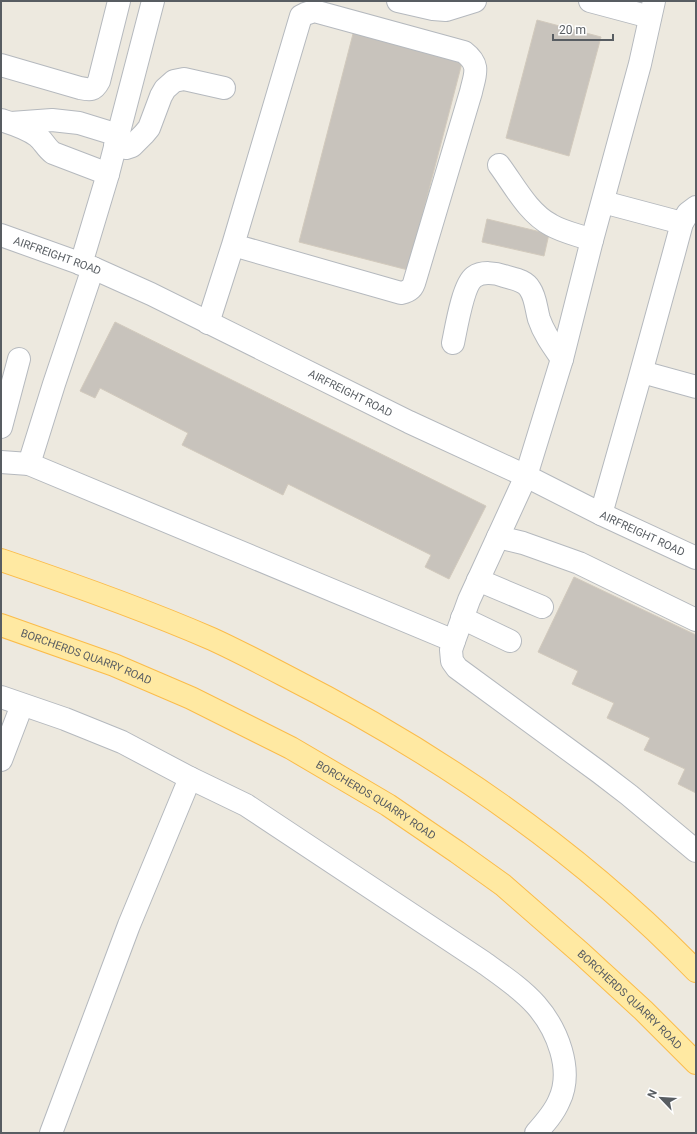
<svg xmlns="http://www.w3.org/2000/svg" width="697" height="1134" font-family="Roboto,sans-serif">
<rect width="100%" height="100%" fill="#ede9df"/>
<!-- building -->
<g fill="#c8c3bc" stroke="#d2cabd">
<path d="M 537,20 L 601,37 L 569,156 L 506,138 Z"/>
<path d="M 354,30 L 463,59 L 408,270 L 299,242 Z"/>
<path d="M 487,219 L 549,234 L 544,256 L 482,242 Z"/>
<path d="M 115,322 L 486,506 L 449,579 L 425,567 L 431,555 L 288,484 L 283,495 L 182,445 L 188,433 L 100,388 L 95,398 L 80,391 Z"/>
<path d="M 574,577 L 696,635 L 696,793 L 678,784 L 685,769 L 644,750 L 650,738 L 607,718 L 614,703 L 572,684 L 578,671 L 538,652 Z"/>
</g>
<g fill="none" stroke-linecap="round" stroke-linejoin="round">
<!-- minor casing -->
<g stroke="#b5b9be" stroke-width="24">
<g id="minor">
<path d="M 398,1 L 433,9 L 446,10 L 475,1"/>
<path d="M 590,1 L 650,17"/>
<path d="M 654,1 L 640,64 L 592,240 L 562,359 L 526,476 L 469,600 L 454,641 L 451,650 L 452,661 L 457,668 L 599,772 L 629,795 L 696,851"/>
<path d="M 1,65 L 80,88 C 90,90 94,91 99,81 L 119,1"/>
<path d="M 1,120 C 13,124 27,128 37,136 C 43,140 46,148 53,153 L 108,174"/>
<path d="M 11,123 L 52,120 L 79,123 L 118,135"/>
<path d="M 115,146 L 126,148 L 132,146 L 144,134 L 149,128 L 161,96 L 165,89 L 174,81 L 184,79 L 224,88"/>
<path d="M 499,165 C 514,185 528,213 551,225 C 563,232 578,235 592,240"/>
<path d="M 603,202 L 682,223"/>
<path id="s1" d="M 1,235 L 93,268 L 151,294 L 409,422 L 526,476 L 601,514 L 696,558"/>
<path d="M 81,264 L 108,174 L 153,1"/>
<path d="M 208,323 L 233,245 L 301,16 L 305,14 L 314,11 L 464,52 C 481,65 475,74 471,92 L 415,280 C 413,288 410,291 401,293 L 233,245"/>
<path d="M 453,343 C 456,329 463,285 474,277 C 482,271 496,273 504,276 C 514,279 525,280 530,289 C 536,298 536,309 539,319 C 544,334 553,346 562,359"/>
<path d="M 642,372 L 696,387"/>
<path d="M 1,427 L 19,359"/>
<path d="M 1,462 L 29,464 L 454,641"/>
<path d="M 29,464 L 54,384 L 93,268"/>
<path d="M 601,514 C 629,417 656,320 682,223 L 688,213 L 696,207"/>
<path d="M 498,537 L 523,543 L 579,563 L 696,620"/>
<path d="M 478,580 L 542,607"/>
<path d="M 462,618 L 510,641"/>
<path d="M 1,697 L 65,719 L 122,742 L 190,778 L 246,805 L 483,962 C 501,975 521,988 536,1005 C 557,1029 574,1070 559,1101 C 554,1113 545,1123 536,1133"/>
<path d="M 1,760 L 22,705"/>
<path d="M 51,1133 L 129,925 L 190,778"/>
</g>
</g>
<!-- major casing -->
<g stroke="#fbbc4a" stroke-width="24">
<g id="major">
<path d="M 1,560 C 72,584 143,609 212,639 C 236,650 259,662 282,674 C 432,750 578,849 696,971"/>
<path id="s2" d="M 1,625 L 114,665 L 191,698 L 291,748 L 388,805 L 457,852 L 503,885 L 582,954 L 643,1010 L 696,1063"/>
</g>
</g>
<!-- minor -->
<use href="#minor" stroke="#fff" stroke-width="22"/>
<!-- major -->
<use href="#major" stroke="#ffe9a2" stroke-width="22"/>
</g>
<g text-anchor="middle" stroke-width="3" stroke-linejoin="round" paint-order="stroke">
<!-- street labels -->
<g font-size="11" fill="#585d62" stroke="#fff">
<text dy="4" stroke="none"><textPath href="#s1" startOffset="60">AIRFREIGHT ROAD</textPath></text>
<text dy="4" stroke="none"><textPath href="#s1" startOffset="384">AIRFREIGHT ROAD</textPath></text>
<text dy="4" stroke="none"><textPath href="#s1" startOffset="708">AIRFREIGHT ROAD</textPath></text>
<text dy="4" stroke="none"><textPath href="#s2" startOffset="91">BORCHERDS QUARRY ROAD</textPath></text>
<text dy="4" stroke="none"><textPath href="#s2" startOffset="415">BORCHERDS QUARRY ROAD</textPath></text>
<text dy="4" stroke="none"><textPath href="#s2" startOffset="739">BORCHERDS QUARRY ROAD</textPath></text>
</g>
</g>
<!-- border -->
<rect width="697" height="1134" fill="none" stroke="#585d62" stroke-width="4"/>
<!-- north arrow -->
<g transform="translate(661 1098) rotate(295)" stroke="#ffffff" stroke-width="3" paint-order="stroke">
<path d="M0-3L7 15L0 10L-7 15Z" fill="#585d62"/>
<text y="-6" font-size="11" font-weight="bold" text-anchor="middle" fill="#585d62">N</text>
</g>
<!-- scale -->
<path d="M553 34v6h60v-6" fill="none" stroke="#585d62" stroke-width="2"/>
<text x="559" y="34" font-size="12" fill="#585d62" stroke="#ffffff" stroke-width="3" paint-order="stroke">20 m</text>
</svg>
